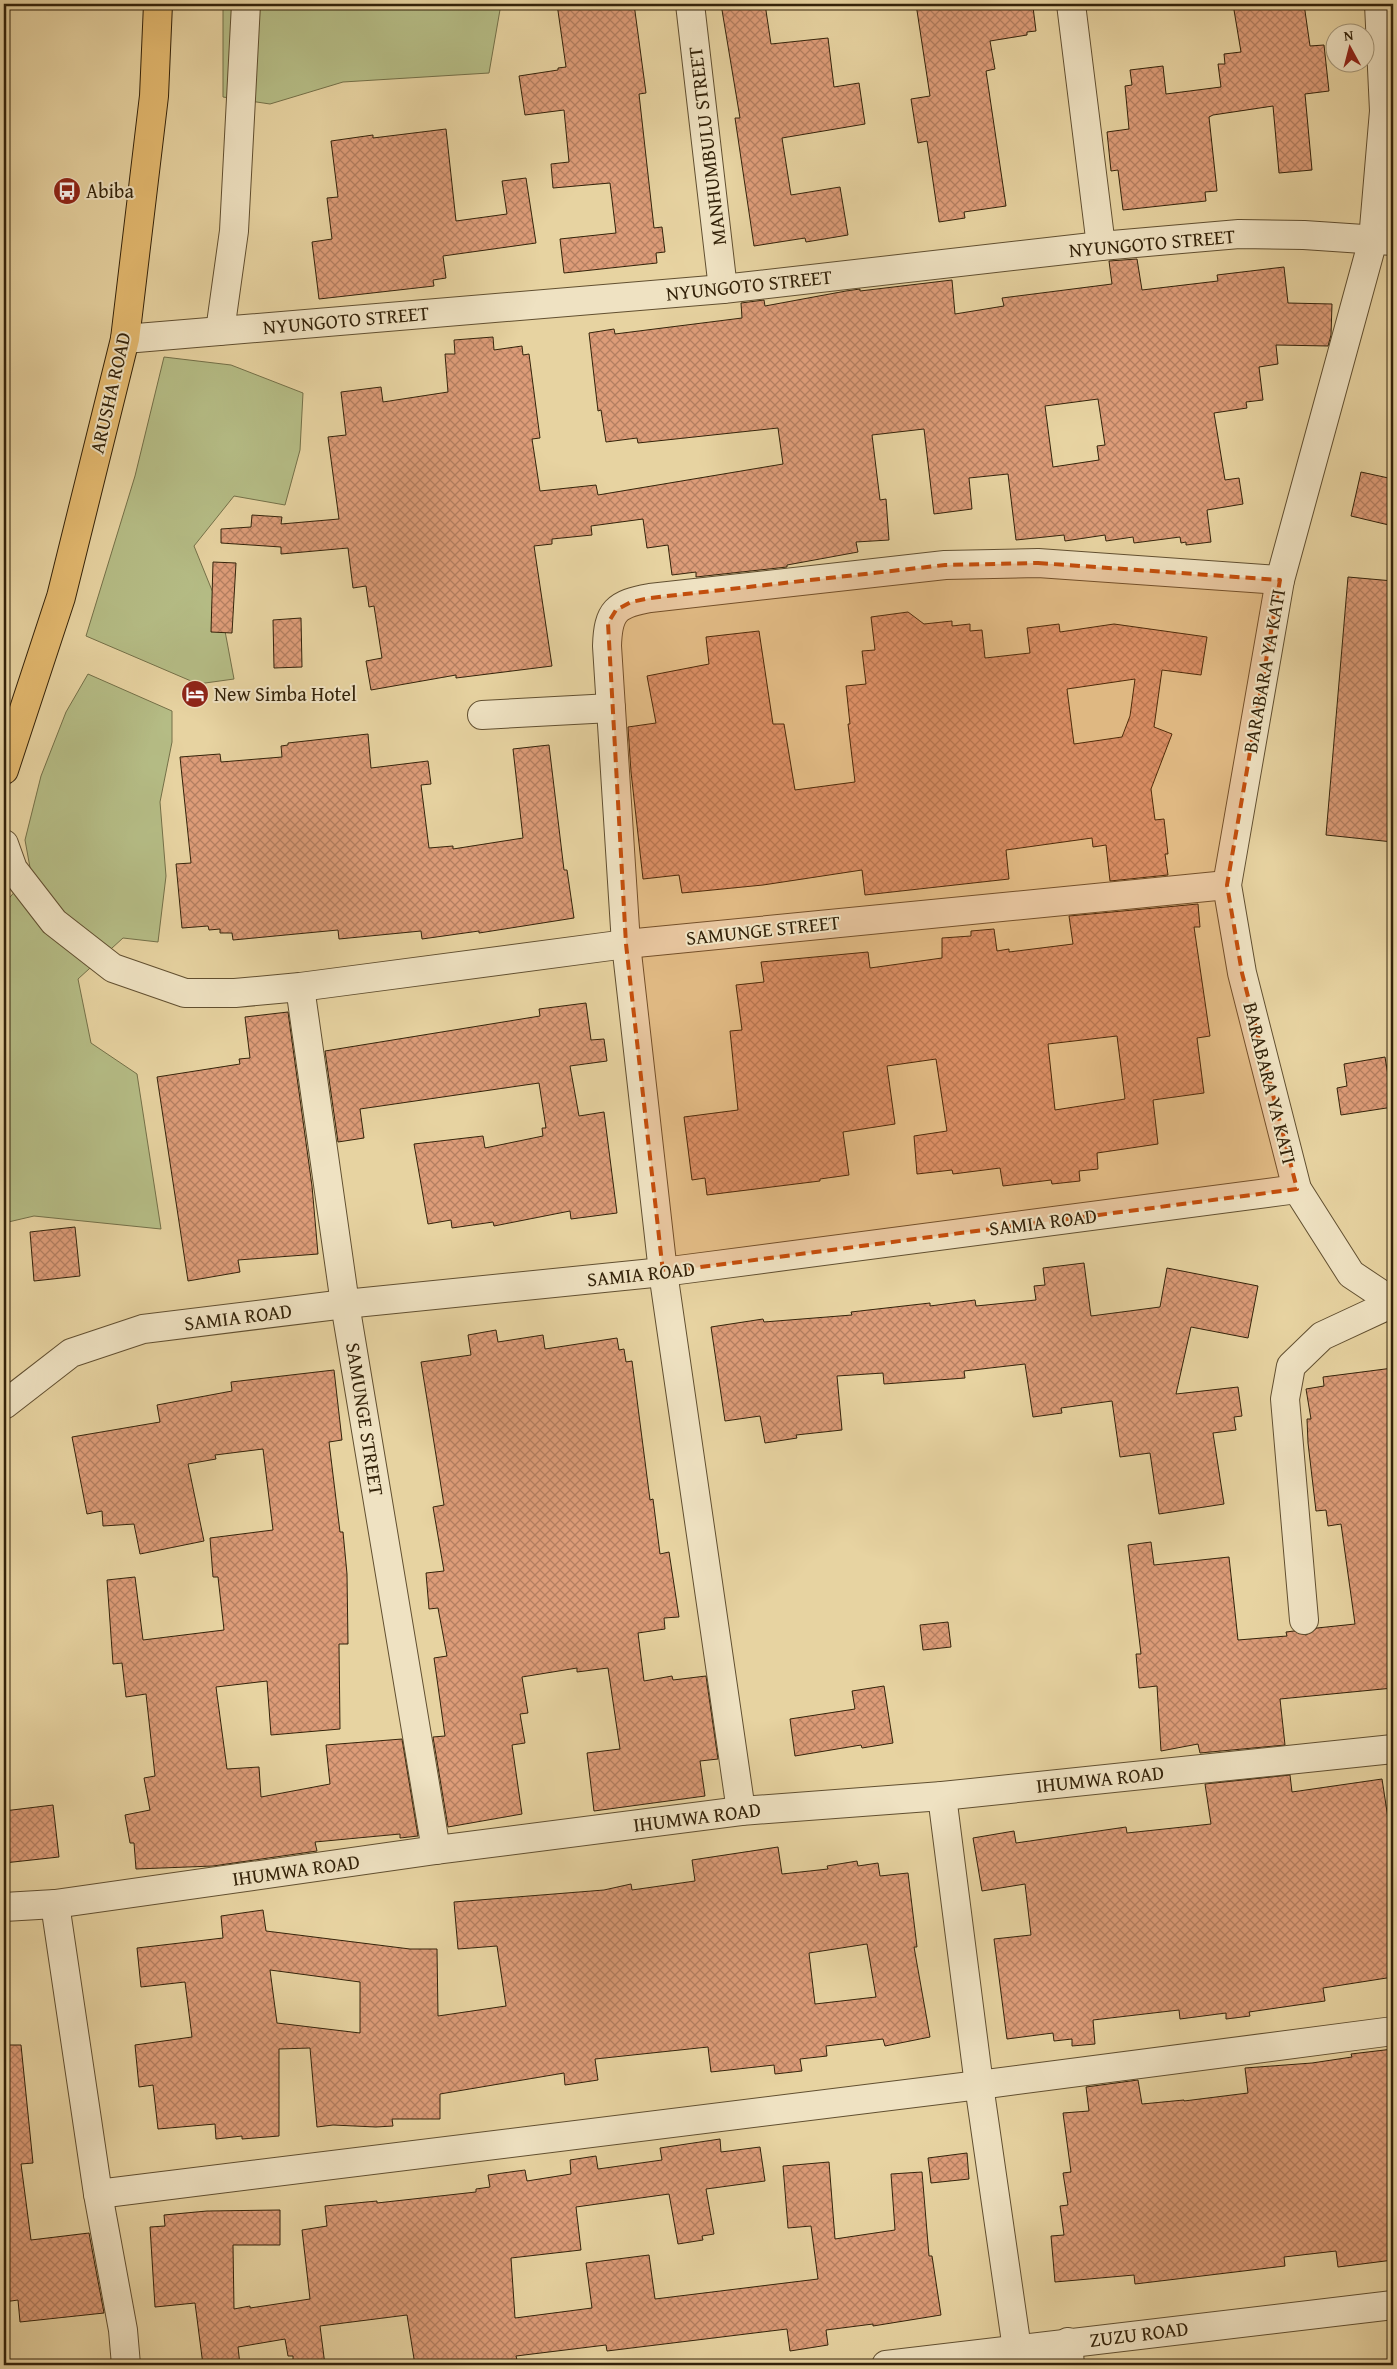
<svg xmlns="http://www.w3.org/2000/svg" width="1397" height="2369" font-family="'Gentium Book Plus',serif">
<defs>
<pattern id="building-cross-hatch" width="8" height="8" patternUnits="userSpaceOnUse" patternTransform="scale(1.25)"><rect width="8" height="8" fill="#dd9c78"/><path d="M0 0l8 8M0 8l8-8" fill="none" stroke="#b47f61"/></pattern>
</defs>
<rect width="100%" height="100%" fill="#e7d3a1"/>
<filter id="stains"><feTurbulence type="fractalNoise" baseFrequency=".004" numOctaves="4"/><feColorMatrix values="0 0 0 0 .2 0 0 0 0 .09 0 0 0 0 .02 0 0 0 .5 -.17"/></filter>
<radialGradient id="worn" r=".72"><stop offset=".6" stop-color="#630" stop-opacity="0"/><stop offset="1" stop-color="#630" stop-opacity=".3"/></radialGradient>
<!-- grass -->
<g fill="#b5bc85" stroke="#747048">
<path d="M 223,4 L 501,4 L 489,73 L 343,82 L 270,104 L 223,97 Z"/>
<path d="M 164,357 L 231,365 L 303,393 L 300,450 L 285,505 L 234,496 L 194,546 L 222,615 L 234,679 L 198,684 L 86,636 L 135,476 Z"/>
<path d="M 88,674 L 172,711 L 172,742 L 160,802 L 166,876 L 158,942 L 123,938 L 78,979 L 91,1043 L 137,1074 L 161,1229 L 34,1216 L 4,1223 L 4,904 L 31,873 L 25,840 L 41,776 L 66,712 Z"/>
</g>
<!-- building -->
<g fill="url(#building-cross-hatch)" stroke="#34230a" fill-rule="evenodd">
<path d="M 557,4 L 634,4 L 646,93 L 639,94 L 654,228 L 662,227 L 665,252 L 656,253 L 657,263 L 564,273 L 560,239 L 616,233 L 610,183 L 553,188 L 551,164 L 569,162 L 564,110 L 525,115 L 519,76 L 558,70 L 558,68 L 566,67 Z"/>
<path d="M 721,4 L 765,4 L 771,44 L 828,38 L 834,87 L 859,83 L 865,124 L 782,138 L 791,195 L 840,187 L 848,235 L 806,242 L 805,238 L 754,246 L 735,118 L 740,118 Z"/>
<path d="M 916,4 L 1023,4 L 1024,8 L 1033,7 L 1036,31 L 1027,32 L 1027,35 L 990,41 L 995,69 L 986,71 L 1006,206 L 964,212 L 965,218 L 939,222 L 927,141 L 918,143 L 911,99 L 930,96 Z"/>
<path d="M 1233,4 L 1304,4 L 1310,46 L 1324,45 L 1329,91 L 1305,94 L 1312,170 L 1279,173 L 1273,106 L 1213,115 L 1209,117 L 1217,191 L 1205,192 L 1206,201 L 1123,210 L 1118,170 L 1111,171 L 1107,132 L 1129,129 L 1125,86 L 1132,85 L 1130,70 L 1163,66 L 1166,94 L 1221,87 L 1218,64 L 1225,64 L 1224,54 L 1241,52 Z"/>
<path d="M 446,129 L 456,221 L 507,214 L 502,181 L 526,178 L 536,243 L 443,256 L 446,278 L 433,280 L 434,286 L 319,299 L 312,242 L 332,239 L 327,198 L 338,197 L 331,141 L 373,135 L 373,138 Z"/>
<path d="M 1137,259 L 1142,290 L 1218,281 L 1217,275 L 1284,267 L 1288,303 L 1332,304 L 1331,335 L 1328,346 L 1276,345 L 1278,364 L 1259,367 L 1263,400 L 1246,402 L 1247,408 L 1214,413 L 1225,480 L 1239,478 L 1243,504 L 1207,510 L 1211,542 L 1186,545 L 1186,542 L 1181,543 L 1180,537 L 1134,543 L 1133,537 L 1106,541 L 1105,535 L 1065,541 L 1064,535 L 1016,540 L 1008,474 L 969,478 L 972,509 L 934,514 L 924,429 L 872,435 L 880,500 L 886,499 L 889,540 L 856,542 L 858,552 L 787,565 L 787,567 L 696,577 L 696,572 L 672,575 L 668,545 L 647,548 L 643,519 L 591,526 L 592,535 L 552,539 L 552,544 L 534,546 L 552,666 L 456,678 L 456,675 L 371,690 L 366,661 L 382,658 L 374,606 L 369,607 L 366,586 L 353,588 L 348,548 L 281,554 L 281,547 L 221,543 L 221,529 L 251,527 L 252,515 L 282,517 L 281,524 L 339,519 L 328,437 L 346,435 L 341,392 L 381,387 L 383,402 L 448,392 L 445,354 L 455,354 L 454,340 L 493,337 L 494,350 L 522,346 L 523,355 L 529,354 L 540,438 L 532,439 L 540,491 L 596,485 L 598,495 L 783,464 L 778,428 L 638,443 L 637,438 L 606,442 L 601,410 L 598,411 L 589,333 L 614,329 L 615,334 L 742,318 L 741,303 L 764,300 L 765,306 L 846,291 L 860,289 L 860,291 L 952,280 L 955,314 L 1004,306 L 1002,298 L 1112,284 L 1109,261 ZM 1098,399 L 1105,445 L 1097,446 L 1099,460 L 1053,467 L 1045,406 Z"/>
<path d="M 1361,472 L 1393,479 L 1393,526 L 1351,516 Z"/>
<path d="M 213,562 L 236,563 L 232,633 L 211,632 Z"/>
<path d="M 1348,577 L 1393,581 L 1393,842 L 1326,835 Z"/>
<path d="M 908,612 L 924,624 L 952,621 L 952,626 L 970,624 L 970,631 L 982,630 L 985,658 L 1030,653 L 1027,628 L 1059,624 L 1060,632 L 1114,624 L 1207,637 L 1201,675 L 1162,670 L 1154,727 L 1172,734 L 1151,789 L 1155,820 L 1164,819 L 1168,854 L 1165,854 L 1168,875 L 1110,881 L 1106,845 L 1093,847 L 1092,838 L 1006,850 L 1009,879 L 865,895 L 862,870 L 763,885 L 682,893 L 679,875 L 643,879 L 631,772 L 628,727 L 656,723 L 647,676 L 709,664 L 706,637 L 759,631 L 773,724 L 784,724 L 795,790 L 855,782 L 848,724 L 850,724 L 846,686 L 866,684 L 862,651 L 875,650 L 871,617 ZM 1135,679 L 1130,716 L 1122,737 L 1074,744 L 1067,689 Z"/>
<path d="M 301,618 L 302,667 L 274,668 L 273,620 Z"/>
<path d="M 368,734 L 371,768 L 428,761 L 431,784 L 421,785 L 429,848 L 453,846 L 453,849 L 523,838 L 513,749 L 549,745 L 564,870 L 567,870 L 574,918 L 479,933 L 479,931 L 422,939 L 421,931 L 339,939 L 338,930 L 233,940 L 232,933 L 220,933 L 220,929 L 209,930 L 208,926 L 182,928 L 176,864 L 191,863 L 180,757 L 220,754 L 221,762 L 282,757 L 281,746 L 288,745 L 288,743 Z"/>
<path d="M 1198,904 L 1200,927 L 1194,927 L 1210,1036 L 1197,1038 L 1204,1093 L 1153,1100 L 1158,1144 L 1097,1153 L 1098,1169 L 1079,1171 L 1080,1181 L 1052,1184 L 1051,1180 L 1003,1186 L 1000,1168 L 953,1174 L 952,1170 L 917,1174 L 914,1136 L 947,1131 L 936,1059 L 887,1066 L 895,1124 L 843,1132 L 849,1175 L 820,1179 L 820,1181 L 707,1195 L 705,1178 L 692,1180 L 684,1117 L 738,1110 L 730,1031 L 742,1030 L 736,985 L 764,982 L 761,962 L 868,952 L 870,968 L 942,958 L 942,938 L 971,936 L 971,931 L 994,929 L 997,951 L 1009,949 L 1009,952 L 1073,944 L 1069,916 ZM 1117,1036 L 1125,1099 L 1055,1110 L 1048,1044 Z"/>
<path d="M 586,1003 L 591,1040 L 604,1039 L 607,1061 L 570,1066 L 579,1116 L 604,1112 L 617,1213 L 571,1219 L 570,1211 L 494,1226 L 493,1222 L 452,1228 L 451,1220 L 428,1224 L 414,1144 L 483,1136 L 485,1148 L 543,1136 L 542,1128 L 546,1128 L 539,1083 L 360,1109 L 364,1138 L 338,1142 L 325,1051 L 540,1016 L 539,1009 Z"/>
<path d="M 288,1012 L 312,1186 L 318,1254 L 238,1260 L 240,1272 L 188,1281 L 157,1077 L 240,1064 L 239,1059 L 250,1058 L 245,1017 Z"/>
<path d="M 1385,1057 L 1393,1107 L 1341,1115 L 1337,1088 L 1347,1086 L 1344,1064 Z"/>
<path d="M 75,1227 L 80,1276 L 34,1281 L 30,1232 Z"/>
<path d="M 1084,1263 L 1091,1316 L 1160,1307 L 1167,1268 L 1258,1286 L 1248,1338 L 1191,1327 L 1176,1394 L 1238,1387 L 1242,1416 L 1234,1417 L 1236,1430 L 1213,1433 L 1224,1504 L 1159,1514 L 1150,1453 L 1120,1457 L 1112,1401 L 1061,1408 L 1062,1413 L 1033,1417 L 1025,1364 L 964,1371 L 965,1378 L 884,1384 L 883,1373 L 837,1376 L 842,1430 L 796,1435 L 797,1438 L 765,1443 L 760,1416 L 725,1421 L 711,1327 L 763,1319 L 764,1322 L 852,1315 L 851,1312 L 930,1303 L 930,1306 L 975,1300 L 976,1306 L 1036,1300 L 1034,1286 L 1045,1285 L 1043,1268 Z"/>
<path d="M 496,1330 L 498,1342 L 543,1335 L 545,1349 L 617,1338 L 619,1350 L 624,1349 L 626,1362 L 632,1361 L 650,1500 L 653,1499 L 660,1554 L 669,1552 L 679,1617 L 664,1618 L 665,1629 L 638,1633 L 644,1681 L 672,1676 L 673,1680 L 706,1676 L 718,1759 L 700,1761 L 705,1796 L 594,1811 L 587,1753 L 620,1749 L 608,1668 L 577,1672 L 577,1668 L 522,1677 L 528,1713 L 520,1714 L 525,1743 L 512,1745 L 522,1814 L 448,1827 L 433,1737 L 445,1736 L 434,1658 L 447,1656 L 438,1608 L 429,1609 L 426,1573 L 444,1571 L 433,1507 L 444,1505 L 421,1362 L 471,1355 L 468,1335 Z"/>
<path d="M 1393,1368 L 1393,1688 L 1280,1699 L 1285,1745 L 1200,1753 L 1198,1744 L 1161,1751 L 1157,1686 L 1139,1688 L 1136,1654 L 1141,1654 L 1128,1545 L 1151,1542 L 1154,1565 L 1229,1557 L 1238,1640 L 1287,1636 L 1286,1632 L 1294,1631 L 1306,1635 L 1317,1628 L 1355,1624 L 1341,1524 L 1328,1526 L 1326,1510 L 1316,1511 L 1308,1443 L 1307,1419 L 1311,1419 L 1306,1389 L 1324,1386 L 1323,1377 Z"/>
<path d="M 334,1370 L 342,1440 L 329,1442 L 340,1532 L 343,1532 L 347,1574 L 348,1644 L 339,1644 L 340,1729 L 271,1735 L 267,1681 L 216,1687 L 227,1769 L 259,1767 L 261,1797 L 330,1784 L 326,1745 L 402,1739 L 418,1836 L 400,1838 L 400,1834 L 315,1842 L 317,1851 L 213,1866 L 136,1869 L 134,1843 L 130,1843 L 125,1815 L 150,1810 L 144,1778 L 155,1776 L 146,1694 L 126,1697 L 122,1663 L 113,1664 L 107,1580 L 135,1577 L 143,1640 L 224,1630 L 218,1577 L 213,1577 L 210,1538 L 273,1530 L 263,1449 L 215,1455 L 216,1459 L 188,1464 L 204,1541 L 140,1554 L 134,1524 L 103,1526 L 102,1511 L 87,1514 L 72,1437 L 160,1422 L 157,1405 L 232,1391 L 231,1382 Z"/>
<path d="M 948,1622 L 951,1647 L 923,1650 L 920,1625 Z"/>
<path d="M 884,1686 L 893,1743 L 862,1748 L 861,1745 L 795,1756 L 790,1719 L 855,1709 L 852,1691 Z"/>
<path d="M 1290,1775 L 1292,1792 L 1382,1779 L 1391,1838 L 1393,1838 L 1393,1977 L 1323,1988 L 1325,2001 L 1249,2012 L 1250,2016 L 1226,2019 L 1226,2013 L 1180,2019 L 1179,2010 L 1093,2020 L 1095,2044 L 1072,2046 L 1072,2039 L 1054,2041 L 1053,2033 L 1007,2039 L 994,1939 L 1031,1935 L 1025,1884 L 982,1891 L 973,1838 L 1014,1831 L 1016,1843 L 1126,1827 L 1127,1833 L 1211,1824 L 1205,1784 Z"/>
<path d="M 53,1805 L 59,1857 L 4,1863 L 4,1811 Z"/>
<path d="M 778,1847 L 782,1874 L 828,1869 L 827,1866 L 857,1861 L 858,1866 L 878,1863 L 880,1876 L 908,1873 L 917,1947 L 914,1947 L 930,2037 L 885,2046 L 883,2039 L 826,2046 L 827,2056 L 800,2059 L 802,2071 L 775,2074 L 774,2065 L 711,2072 L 708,2047 L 595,2059 L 598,2080 L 565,2085 L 564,2073 L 440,2094 L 440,2119 L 392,2119 L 393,2126 L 376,2127 L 333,2125 L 317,2127 L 310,2048 L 279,2049 L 279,2136 L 242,2139 L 242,2136 L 216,2139 L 215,2124 L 158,2129 L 153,2085 L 139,2087 L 135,2045 L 192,2037 L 185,1982 L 141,1987 L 137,1948 L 223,1938 L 221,1916 L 263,1910 L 266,1931 L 410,1949 L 437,1949 L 438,2016 L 506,2006 L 497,1946 L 458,1949 L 454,1902 L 604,1890 L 631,1884 L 632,1890 L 695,1881 L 692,1860 ZM 867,1944 L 876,1997 L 815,2004 L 809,1953 ZM 270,1970 L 360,1982 L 360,2033 L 277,2023 Z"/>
<path d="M 4,2045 L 21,2045 L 33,2163 L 21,2164 L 31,2240 L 89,2233 L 104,2313 L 20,2322 L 18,2300 L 4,2302 Z"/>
<path d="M 1393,2049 L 1393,2260 L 1338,2267 L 1336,2251 L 1284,2257 L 1285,2266 L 1135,2284 L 1134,2275 L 1055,2282 L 1051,2236 L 1064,2235 L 1060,2206 L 1068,2205 L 1063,2173 L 1071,2172 L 1063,2113 L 1089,2111 L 1086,2087 L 1138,2080 L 1142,2104 L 1184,2100 L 1184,2101 L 1248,2093 L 1245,2068 L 1312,2063 L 1352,2057 L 1351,2054 Z"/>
<path d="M 720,2139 L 721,2152 L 760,2147 L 765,2181 L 706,2189 L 714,2234 L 702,2236 L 703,2240 L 678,2244 L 669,2194 L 576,2207 L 581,2250 L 511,2258 L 515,2318 L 592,2308 L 586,2263 L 649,2255 L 655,2299 L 818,2279 L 811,2226 L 788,2228 L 783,2166 L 829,2162 L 835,2239 L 895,2230 L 891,2174 L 922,2172 L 929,2256 L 932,2256 L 941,2315 L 873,2326 L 873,2324 L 826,2330 L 828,2345 L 790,2351 L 787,2329 L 607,2351 L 606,2345 L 516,2356 L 517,2360 L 503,2362 L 504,2365 L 415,2365 L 407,2315 L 320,2326 L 325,2365 L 293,2365 L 293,2356 L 288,2356 L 285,2339 L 238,2347 L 240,2365 L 203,2365 L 195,2303 L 155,2307 L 150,2227 L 165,2226 L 164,2215 L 207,2211 L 280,2210 L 280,2245 L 233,2245 L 234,2309 L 250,2306 L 250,2308 L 310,2299 L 302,2230 L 327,2226 L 325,2206 L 377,2201 L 377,2203 L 476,2192 L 476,2189 L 490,2187 L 488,2175 L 525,2170 L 527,2181 L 571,2174 L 570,2160 L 596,2156 L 598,2169 L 662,2160 L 660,2148 Z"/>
<path d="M 967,2153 L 969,2179 L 931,2183 L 928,2158 Z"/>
</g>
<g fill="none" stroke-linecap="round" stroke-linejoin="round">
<!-- street casing -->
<g stroke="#614f30" stroke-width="30">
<g id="street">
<path d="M 690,4 L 723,289"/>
<path d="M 1071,4 L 1101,246"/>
<path d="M 1379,4 L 1384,111 L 1373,240 L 1280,580 L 1227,885 L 1242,973 L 1297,1189 L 1351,1274 L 1393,1302"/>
<path d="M 220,331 L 234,231 L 246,4"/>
<path d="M 125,339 L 723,289 L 1101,246 L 1239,234 L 1304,235 L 1393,241"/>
<path d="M 482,715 L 611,708"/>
<path d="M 4,844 L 13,869 L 54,922 L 113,968 L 185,993 L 235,993 L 300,987 L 626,944 L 1227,885"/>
<path d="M 300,987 L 345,1304 L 436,1850"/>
<path d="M 4,1405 L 71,1353 L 143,1329 L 345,1304 L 663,1272 L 1297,1189"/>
<path d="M 1304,1620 L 1285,1399 L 1291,1366 L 1322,1336 L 1393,1303"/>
<path d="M 942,1796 L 979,2085 L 1017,2349"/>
<path d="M 741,1811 L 663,1272 L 626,944 L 607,646 C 608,611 616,604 650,598 L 945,565 L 1038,563 L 1280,580"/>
<path d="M 55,1904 L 98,2194 L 123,2330 L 126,2365"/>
<path d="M 4,1907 L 55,1904 L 436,1850 L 741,1811 L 942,1796 L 1393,1749"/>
<path d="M 98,2194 L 979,2085 L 1393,2031"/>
<path d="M 1068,2342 L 1070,2365"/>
<path d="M 886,2365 L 1393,2305"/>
</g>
</g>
<!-- highway casing -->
<g stroke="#34230a" stroke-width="30">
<path id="highway" d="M 4,770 L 61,597 L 125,339 L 154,96 L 158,4"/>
</g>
<!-- street -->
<use href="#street" stroke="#efe2c2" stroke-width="28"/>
<!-- highway -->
<use href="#highway" stroke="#e4ba70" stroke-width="28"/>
</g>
<!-- marked area -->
<path fill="#c44e0c" fill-opacity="0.2" stroke="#c44e0c" stroke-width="4" stroke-dasharray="10 6" stroke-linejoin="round" d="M 1038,563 L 1280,580 L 1227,885 L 1242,973 L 1297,1189 L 663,1272 L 626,944 L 608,623 L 616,610 L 631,602 L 650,598 L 945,565 Z"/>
<!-- icons -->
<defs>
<g id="bus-disc" transform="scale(1.4375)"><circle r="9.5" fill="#8f2418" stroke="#efe2c2"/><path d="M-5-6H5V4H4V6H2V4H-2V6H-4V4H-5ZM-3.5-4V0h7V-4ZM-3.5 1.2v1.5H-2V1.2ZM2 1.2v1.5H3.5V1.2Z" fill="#fff"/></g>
<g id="hotel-disc" transform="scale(1.4375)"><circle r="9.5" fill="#8f2418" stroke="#efe2c2"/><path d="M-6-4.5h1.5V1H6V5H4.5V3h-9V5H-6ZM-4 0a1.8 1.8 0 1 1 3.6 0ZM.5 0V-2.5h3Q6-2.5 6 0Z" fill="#fff"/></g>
</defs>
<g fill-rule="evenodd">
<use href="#bus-disc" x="67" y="191"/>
<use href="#hotel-disc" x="195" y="694"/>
</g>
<g text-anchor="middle" stroke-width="4" stroke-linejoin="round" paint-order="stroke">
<!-- street labels -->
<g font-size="20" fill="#34230a" stroke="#efe2c2">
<text transform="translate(707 146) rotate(-97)" y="7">MANHUMBULU STREET</text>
<text transform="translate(1152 243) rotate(-5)" y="7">NYUNGOTO STREET</text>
<text transform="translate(749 285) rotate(-6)" y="7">NYUNGOTO STREET</text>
<text transform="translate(346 320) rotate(-5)" y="7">NYUNGOTO STREET</text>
<text transform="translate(110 393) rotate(-77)" y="7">ARUSHA ROAD</text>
<text transform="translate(1264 671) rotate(-80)" y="7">BARABARA YA KATI</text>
<text transform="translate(763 930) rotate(-6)" y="7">SAMUNGE STREET</text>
<text transform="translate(1270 1083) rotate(76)" y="7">BARABARA YA KATI</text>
<text transform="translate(1043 1222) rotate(-7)" y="7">SAMIA ROAD</text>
<text transform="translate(641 1274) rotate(-6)" y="7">SAMIA ROAD</text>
<text transform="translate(238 1317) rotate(-7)" y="7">SAMIA ROAD</text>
<text transform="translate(365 1419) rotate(81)" y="7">SAMUNGE STREET</text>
<text transform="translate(1100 1779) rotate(-6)" y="7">IHUMWA ROAD</text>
<text transform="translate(697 1817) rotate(-7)" y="7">IHUMWA ROAD</text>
<text transform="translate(296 1870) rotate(-8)" y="7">IHUMWA ROAD</text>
<text transform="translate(1139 2334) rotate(-7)" y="7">ZUZU ROAD</text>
</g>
<!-- poi labels -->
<g font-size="20" fill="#34230a" stroke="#efe2c2" text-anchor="start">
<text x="86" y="198">Abiba</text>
<text x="214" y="701">New Simba Hotel</text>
</g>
</g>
<!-- margin -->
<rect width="1397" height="2369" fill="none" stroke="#e7d3a1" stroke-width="20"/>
<rect x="5" y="5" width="1387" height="2359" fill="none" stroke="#34230a" stroke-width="2.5"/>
<rect x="10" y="10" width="1377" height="2349" fill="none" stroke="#34230a"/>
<!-- north arrow -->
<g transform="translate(1350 48) rotate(353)"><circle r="24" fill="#efe2c2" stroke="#a49678"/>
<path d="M0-4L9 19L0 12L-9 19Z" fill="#8f2418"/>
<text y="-8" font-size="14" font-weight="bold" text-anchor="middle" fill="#34230a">N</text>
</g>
<rect width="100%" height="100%" filter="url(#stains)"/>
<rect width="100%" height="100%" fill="url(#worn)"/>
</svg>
